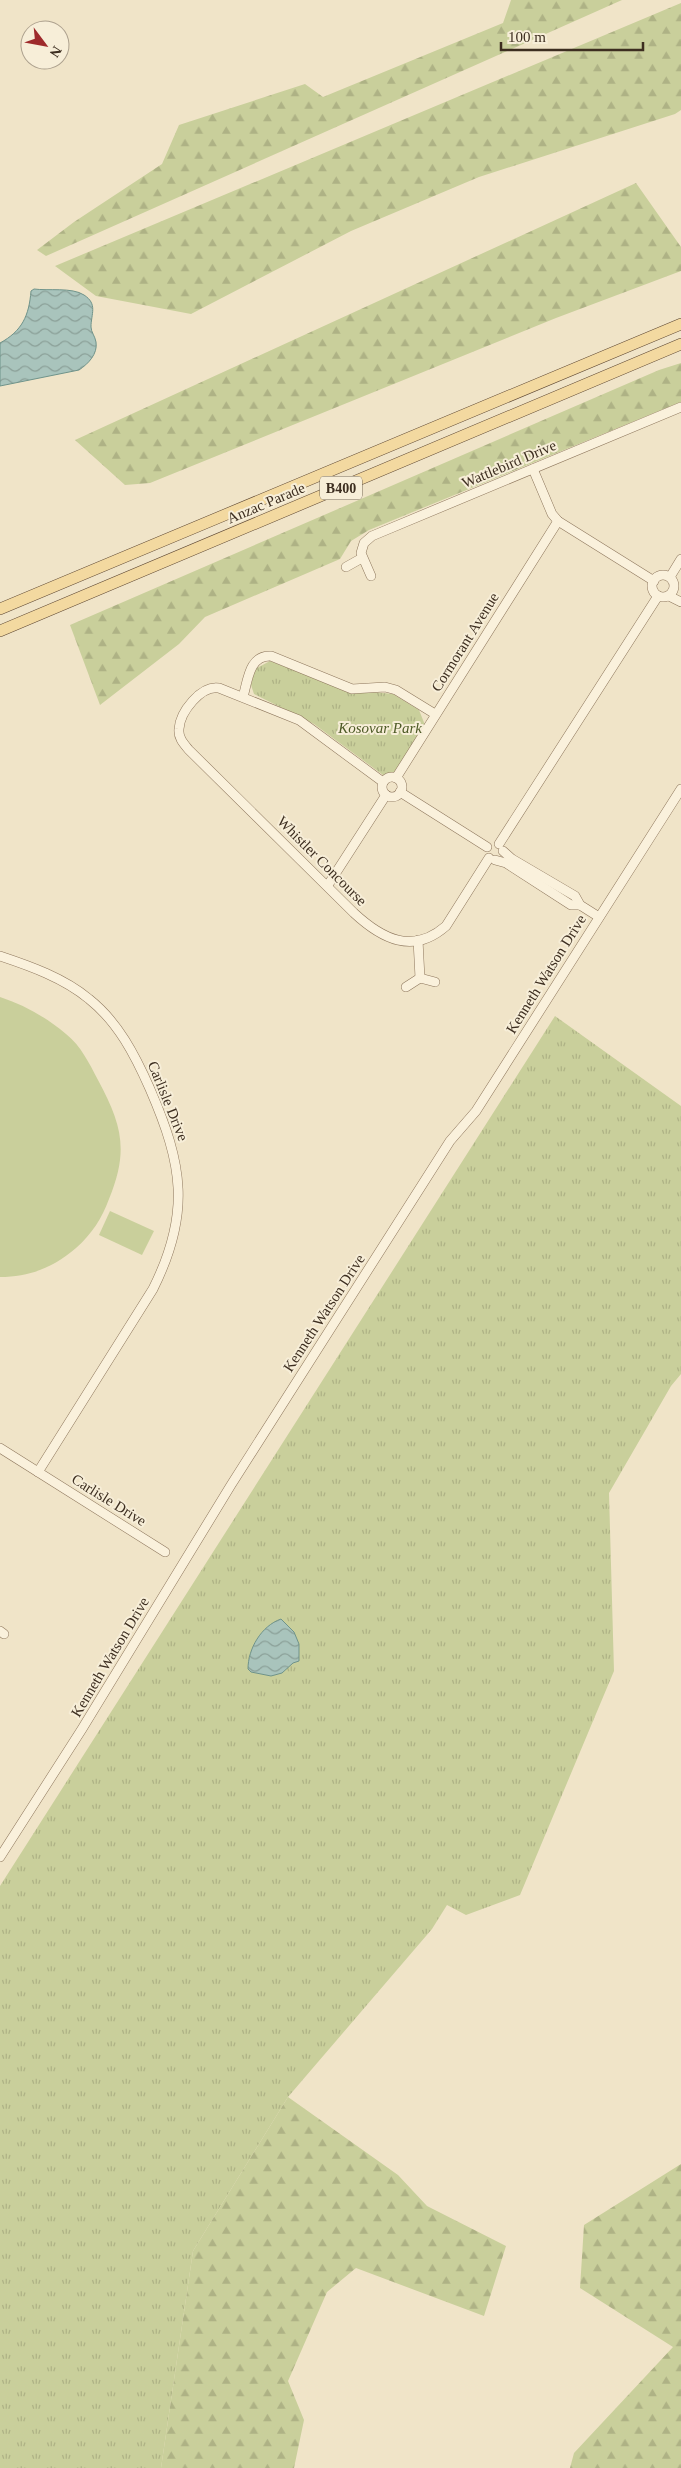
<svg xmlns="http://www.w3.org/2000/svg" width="681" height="2468" font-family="'Times New Roman',serif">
<defs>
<pattern id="grass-tufts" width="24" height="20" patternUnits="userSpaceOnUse" patternTransform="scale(1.25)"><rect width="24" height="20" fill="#c9cf9b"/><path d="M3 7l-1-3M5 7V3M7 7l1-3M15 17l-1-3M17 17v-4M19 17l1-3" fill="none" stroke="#aeb285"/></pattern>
<pattern id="forest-firs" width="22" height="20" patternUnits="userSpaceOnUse" patternTransform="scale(1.25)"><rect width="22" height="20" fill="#c9cf9b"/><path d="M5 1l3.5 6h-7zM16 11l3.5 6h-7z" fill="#aeb285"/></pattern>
<pattern id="water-waves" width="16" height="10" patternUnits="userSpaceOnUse" patternTransform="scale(1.25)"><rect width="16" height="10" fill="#a9c4bc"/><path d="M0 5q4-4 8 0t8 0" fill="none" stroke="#8ba098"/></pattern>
</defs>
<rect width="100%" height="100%" fill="#f0e4c8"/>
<!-- grass -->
<g fill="url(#grass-tufts)">
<path d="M 270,661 L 343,689 L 393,694 L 419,710 L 425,725 L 395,772 L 383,775 L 314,724 L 254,694 L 251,685 L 255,669 Z"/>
<path d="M 555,1016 L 681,1106 L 681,1374 L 671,1386 L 609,1493 L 614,1671 L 520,1895 L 466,1915 L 447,1905 L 432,1929 L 288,2097 L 193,2251 L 161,2468 L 0,2468 L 0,1886 Z"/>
</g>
<!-- forest -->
<g fill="url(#forest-firs)">
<path d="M 511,0 L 622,0 L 46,256 L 37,250 L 74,222 L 162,164 L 179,125 L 305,84 L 323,97 L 503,23 Z"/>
<path d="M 681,3 L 681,110 L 675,114 L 479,177 L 351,231 L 191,314 L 96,296 L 55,266 Z"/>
<path d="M 636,183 L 681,247 L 681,271 L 556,318 L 150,483 L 125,485 L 75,440 Z"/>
<path d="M 681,363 L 681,402 L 369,530 L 351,541 L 340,559 L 205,617 L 179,644 L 100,705 L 70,625 L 659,370 Z"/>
<path d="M 288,2097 L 398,2175 L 427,2206 L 506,2246 L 484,2316 L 356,2268 L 327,2292 L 288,2381 L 304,2420 L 294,2468 L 161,2468 L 193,2251 Z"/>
<path d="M 681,2164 L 681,2468 L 570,2468 L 574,2453 L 673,2347 L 580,2288 L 584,2225 Z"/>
</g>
<!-- garden -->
<g fill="#c9cf9b">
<path d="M 0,997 C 24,1005 46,1017 66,1034 C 81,1046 89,1063 98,1080 C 122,1125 129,1150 109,1199 C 102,1218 92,1234 76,1248 C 54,1267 30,1277 0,1277 Z"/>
<path d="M 110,1211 L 154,1231 L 142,1255 L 99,1235 Z"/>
</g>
<!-- water -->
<g fill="url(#water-waves)" stroke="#6f938a">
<path d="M 34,289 C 48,291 72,287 84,295 C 98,304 91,314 91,327 C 91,332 95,336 96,342 C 98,354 88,364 79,370 L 0,386 L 0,343 C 22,331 29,316 31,291 Z"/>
<path d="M 281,1619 L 294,1632 L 299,1644 L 299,1661 L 293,1663 L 282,1673 L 271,1676 L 251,1672 L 248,1669 C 248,1649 261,1626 281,1619 Z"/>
</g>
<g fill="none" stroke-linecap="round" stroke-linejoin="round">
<!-- minor casing -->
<g stroke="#8d765c" stroke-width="10">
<g id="minor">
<path d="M 533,469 L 552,514 L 558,521 L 654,581"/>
<path d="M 346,567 L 362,558"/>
<circle cx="663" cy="586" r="11"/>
<path d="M 371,576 L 361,553 L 364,543 L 372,536 L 681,407"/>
<path d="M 670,577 L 681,559"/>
<path d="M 669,596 L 681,602"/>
<path d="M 243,697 C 248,680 249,655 271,656 L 352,689 L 385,687 L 396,690 L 435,714"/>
<circle cx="392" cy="787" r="10"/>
<path d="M 396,778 L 558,521"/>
<path d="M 383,782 L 299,720 L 219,688 C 201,685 180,712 179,729 C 178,738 184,744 189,750 L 354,913 C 382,939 413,955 446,926 L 489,858"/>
<path d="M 400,792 L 487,847"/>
<path d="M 499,844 L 658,596"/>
<path d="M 503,851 L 512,859 L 575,896 L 580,905 L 599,917"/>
<path d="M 495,860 L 506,863 L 571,905 L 580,905"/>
<path d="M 328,885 L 386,795"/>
<path d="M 418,940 L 420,978"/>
<path d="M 0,956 C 30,966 64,978 89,999 C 118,1022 135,1055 150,1089 C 183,1165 191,1213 153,1289 L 38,1472"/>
<path d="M 406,987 L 420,978 L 435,982"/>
<path d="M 0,1448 L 165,1552"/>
<path d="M 0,1631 L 4,1634"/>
<path d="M 0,1857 L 82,1729 L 231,1485 L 450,1141 L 476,1111 L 681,789"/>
</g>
</g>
<!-- major casing -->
<g stroke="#5b4430" stroke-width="12">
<g id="major">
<path d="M 0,609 L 681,324"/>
<path d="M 0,631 L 681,344"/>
</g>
</g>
<!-- minor -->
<use href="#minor" stroke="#faf1dc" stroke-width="9"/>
<!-- major -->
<use href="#major" stroke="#f3d9a0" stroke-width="11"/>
</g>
<g text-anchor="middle" stroke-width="4" stroke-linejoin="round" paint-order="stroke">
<!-- shield labels -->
<rect fill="#f7eed8" stroke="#756857" stroke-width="1" x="320" y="476.5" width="42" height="23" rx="4"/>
<g font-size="14" font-weight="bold" fill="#3d2e20">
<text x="341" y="493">B400</text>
</g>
<!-- street labels -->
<g font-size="15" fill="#3d2e20" stroke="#f7eed8">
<text transform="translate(509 464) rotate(-23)" y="5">Wattlebird Drive</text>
<text transform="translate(266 503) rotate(-23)" y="5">Anzac Parade</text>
<text transform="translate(465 642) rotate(-58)" y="5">Cormorant Avenue</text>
<text transform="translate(322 861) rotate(45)" y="5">Whistler Concourse</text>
<text transform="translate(546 974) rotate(-58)" y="5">Kenneth Watson Drive</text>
<text transform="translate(168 1101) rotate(68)" y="5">Carlisle Drive</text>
<text transform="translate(324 1313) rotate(-57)" y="5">Kenneth Watson Drive</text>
<text transform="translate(109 1500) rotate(32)" y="5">Carlisle Drive</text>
<text transform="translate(110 1657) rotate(-59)" y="5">Kenneth Watson Drive</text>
</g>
<!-- park labels -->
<g font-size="15" font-style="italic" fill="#4d5a26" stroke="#f7eed8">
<text x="380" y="733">Kosovar Park</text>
</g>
</g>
<!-- north arrow -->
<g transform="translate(45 45) rotate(122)"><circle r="24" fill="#f7eed8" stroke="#ada18e"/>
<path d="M0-4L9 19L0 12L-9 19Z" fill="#9e2a2b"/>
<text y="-8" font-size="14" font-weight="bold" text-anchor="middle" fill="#3d2e20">N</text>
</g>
<!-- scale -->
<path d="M501 42v8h142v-8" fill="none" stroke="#3d2e20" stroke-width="2.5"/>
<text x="508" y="42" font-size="15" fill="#3d2e20" stroke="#f7eed8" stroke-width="4" paint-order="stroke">100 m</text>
</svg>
